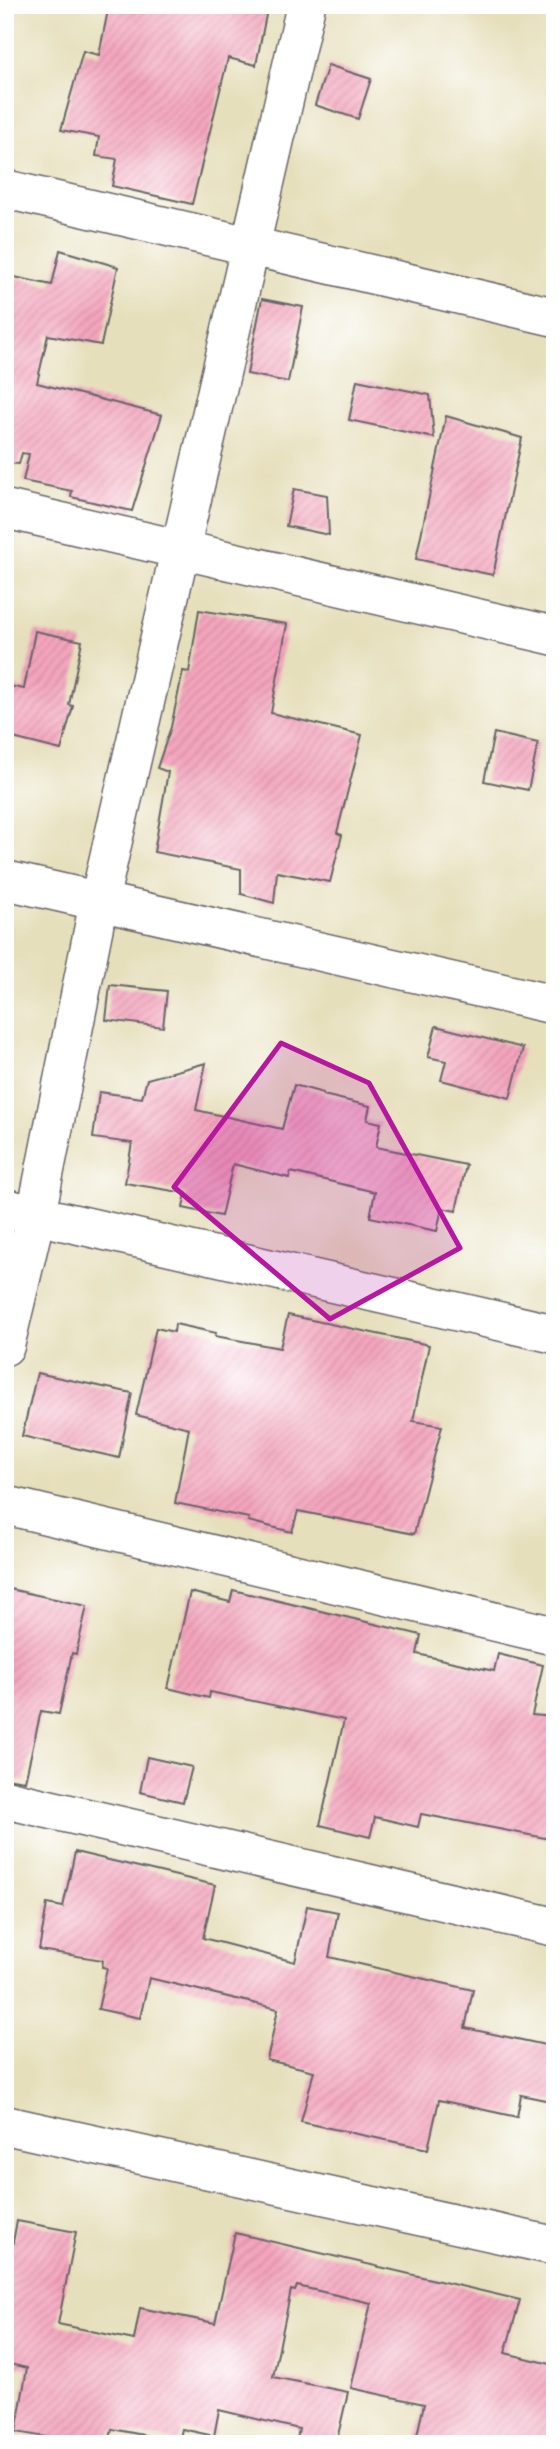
<svg xmlns="http://www.w3.org/2000/svg" width="560" height="2449" font-family="'IM FELL Great Primer',serif">
<defs>
<pattern id="building-hatch" width="6" height="6" patternUnits="userSpaceOnUse" patternTransform="scale(1.75)"><rect width="6" height="6" fill="#f4a5bd"/><path d="M-1 1l2-2M0 6l6-6M5 7l2-2" fill="none" stroke="#d18ea3"/></pattern>
</defs>
<rect width="100%" height="100%" fill="#fff"/>
<filter id="ink" filterUnits="userSpaceOnUse"><feTurbulence type="fractalNoise" baseFrequency=".0143" numOctaves="2"/><feDisplacementMap in="SourceGraphic" scale="14" xChannelSelector="R" yChannelSelector="G"/><feConvolveMatrix kernelMatrix="1 2 1 2 8 2 1 2 1" color-interpolation-filters="sRGB"/></filter>
<filter id="wash" filterUnits="userSpaceOnUse"><feTurbulence type="fractalNoise" baseFrequency=".00686" numOctaves="4" result="noise"/><feDisplacementMap in="SourceGraphic" scale="28" xChannelSelector="R" yChannelSelector="G"/><feGaussianBlur stdDeviation="1.57" result="paint"/><feColorMatrix in="noise" values="0 0 0 0 0 0 0 0 0 0 0 0 0 0 0 0 0 1.4 0 .05"/><feComposite in="paint" operator="in"/></filter>
<g filter="url(#wash)">
<rect width="100%" height="100%" fill="#e6dfbb"/>
<g id="blocks">
<!-- building -->
<g fill="url(#building-hatch)">
<path d="M 109,5 L 268,5 L 256,65 L 228,58 L 192,204 L 112,186 L 117,159 L 96,156 L 99,137 L 61,130 L 83,51 L 99,55 Z"/>
<path d="M 328,65 L 371,79 L 358,119 L 315,105 Z"/>
<path d="M 60,250 L 118,267 L 101,345 L 48,335 L 37,383 L 162,415 L 132,511 L 71,497 L 72,491 L 23,481 L 29,454 L 22,453 L 19,464 L 5,463 L 5,275 L 52,285 Z"/>
<path d="M 262,299 L 303,307 L 288,382 L 247,374 Z"/>
<path d="M 357,380 L 430,395 L 434,438 L 349,420 Z"/>
<path d="M 446,416 L 522,438 L 493,575 L 416,559 Z"/>
<path d="M 294,489 L 327,495 L 329,535 L 286,526 Z"/>
<path d="M 199,610 L 287,624 L 271,713 L 362,735 L 337,833 L 342,835 L 330,882 L 277,872 L 274,903 L 241,894 L 241,869 L 154,852 L 168,772 L 157,768 L 171,727 L 183,671 L 189,672 Z"/>
<path d="M 35,631 L 82,641 L 69,705 L 73,706 L 61,750 L 5,736 L 5,685 L 24,689 Z"/>
<path d="M 494,733 L 538,743 L 528,790 L 484,781 Z"/>
<path d="M 110,985 L 167,991 L 163,1027 L 106,1020 Z"/>
<path d="M 436,1026 L 523,1048 L 510,1098 L 441,1080 L 446,1061 L 428,1057 Z"/>
<path d="M 206,1063 L 196,1110 L 282,1129 L 294,1085 L 323,1093 L 323,1095 L 370,1106 L 367,1120 L 381,1123 L 376,1147 L 466,1165 L 456,1211 L 442,1208 L 437,1231 L 370,1217 L 375,1192 L 291,1172 L 289,1178 L 233,1164 L 221,1216 L 183,1208 L 186,1193 L 125,1183 L 132,1143 L 93,1138 L 99,1092 L 142,1098 L 147,1079 Z"/>
<path d="M 288,1315 L 429,1345 L 413,1421 L 442,1426 L 414,1534 L 298,1511 L 292,1532 L 248,1521 L 249,1518 L 175,1503 L 189,1428 L 136,1415 L 156,1328 L 174,1332 L 175,1324 L 216,1333 L 215,1336 L 280,1348 Z"/>
<path d="M 37,1373 L 132,1393 L 119,1458 L 22,1436 Z"/>
<path d="M 5,1588 L 87,1606 L 76,1654 L 72,1653 L 59,1714 L 41,1711 L 25,1781 L 5,1778 Z"/>
<path d="M 233,1590 L 421,1635 L 417,1654 L 494,1671 L 498,1654 L 543,1665 L 532,1715 L 555,1717 L 555,1840 L 421,1814 L 418,1827 L 375,1817 L 370,1837 L 320,1825 L 344,1720 L 210,1692 L 209,1698 L 168,1688 L 190,1592 L 230,1602 Z"/>
<path d="M 147,1757 L 192,1767 L 183,1802 L 140,1792 Z"/>
<path d="M 75,1852 L 215,1885 L 203,1938 L 295,1962 L 307,1906 L 338,1912 L 329,1957 L 473,1990 L 465,2028 L 555,2047 L 555,2102 L 521,2095 L 517,2117 L 439,2100 L 428,2149 L 301,2122 L 314,2071 L 267,2060 L 278,2009 L 149,1978 L 140,2018 L 98,2009 L 107,1968 L 102,1967 L 103,1960 L 39,1950 L 47,1904 L 63,1907 Z"/>
<path d="M 17,2221 L 76,2232 L 58,2324 L 134,2340 L 140,2308 L 215,2323 L 235,2233 L 520,2300 L 505,2353 L 555,2365 L 555,2444 L 415,2444 L 424,2404 L 351,2388 L 371,2303 L 297,2286 L 295,2291 L 291,2290 L 273,2377 L 348,2392 L 336,2444 L 296,2444 L 299,2429 L 219,2410 L 214,2436 L 182,2429 L 179,2442 L 112,2429 L 109,2444 L 45,2444 L 46,2437 L 16,2432 L 27,2368 L 5,2363 L 5,2283 Z"/>
</g>
</g>
</g>
<g filter="url(#ink)">
<use href="#blocks" fill-opacity="0" stroke="#676468" stroke-width="2"/>
<g fill="none" stroke-linecap="round" stroke-linejoin="round">
<!-- minor casing -->
<g stroke="#676468" stroke-width="41">
<g id="minor">
<path d="M 5,189 L 555,317"/>
<path d="M 5,509 L 555,636"/>
<path d="M 5,880 L 555,1005"/>
<path d="M 5,1208 L 555,1334"/>
<path d="M 5,1346 L 36,1215 L 99,901 L 306,5"/>
<path d="M 5,1505 L 555,1636"/>
<path d="M 5,1799 L 555,1927"/>
<path d="M 5,2125 L 555,2246"/>
</g>
</g>
<!-- minor -->
<use href="#minor" stroke="#fff" stroke-width="38"/>
</g>
</g>
<!-- marked area -->
<path fill="#b5179e" fill-opacity="0.2" stroke="#b5179e" stroke-width="5" stroke-linejoin="round" d="M 281,1043 L 369,1083 L 460,1248 L 330,1319 L 174,1187 Z"/>
<!-- margin -->
<rect width="560" height="2449" fill="none" stroke="#fff" stroke-width="28"/>
</svg>
